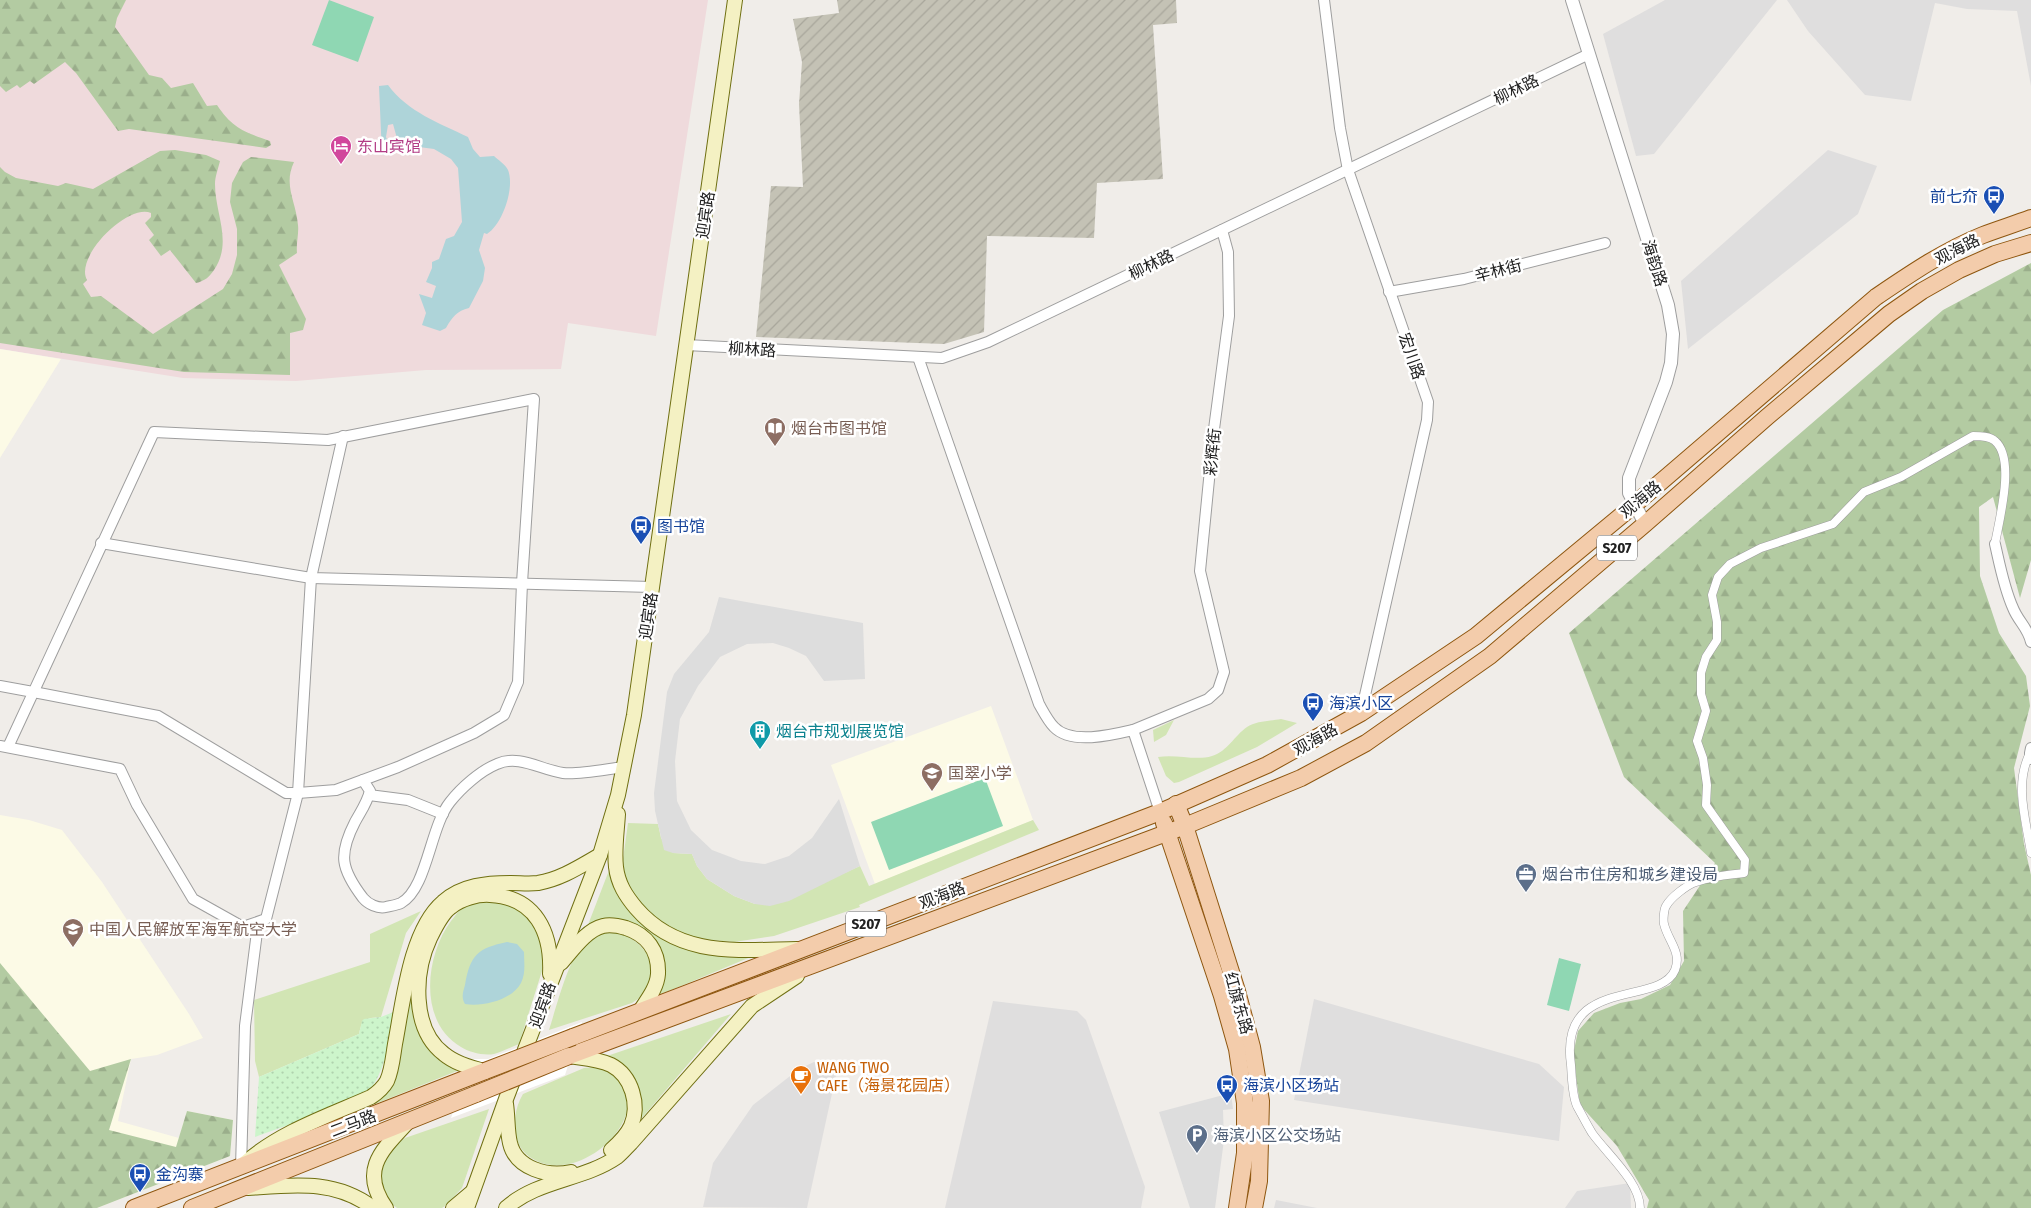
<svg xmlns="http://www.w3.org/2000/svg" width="2031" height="1208" font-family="'Fira Sans Condensed','Noto Sans SC',sans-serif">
<defs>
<pattern id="construction-furrows" width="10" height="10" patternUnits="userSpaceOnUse" patternTransform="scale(1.25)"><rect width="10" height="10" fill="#c4c2b5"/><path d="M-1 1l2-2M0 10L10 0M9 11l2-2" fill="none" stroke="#a8a69b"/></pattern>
<pattern id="forest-firs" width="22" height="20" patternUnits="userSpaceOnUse" patternTransform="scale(1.25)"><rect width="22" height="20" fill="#b3cba2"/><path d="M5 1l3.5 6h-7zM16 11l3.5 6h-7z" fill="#9aae8b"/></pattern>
<pattern id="park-dots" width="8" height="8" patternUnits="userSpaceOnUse" patternTransform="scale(1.25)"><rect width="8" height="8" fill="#cdf5cb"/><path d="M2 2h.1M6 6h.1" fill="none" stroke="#b0d2ae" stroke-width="1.8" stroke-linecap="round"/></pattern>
</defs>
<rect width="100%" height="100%" fill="#f0ede9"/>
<!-- residential -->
<g fill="#dfdede">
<path d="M 1665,0 L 1777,0 L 1654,154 L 1636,156 L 1603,34 Z"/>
<path d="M 1787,0 L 2031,0 L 2031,86 L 2017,11 L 1967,9 L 1935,3 L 1911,101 L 1865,95 L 1808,31 Z"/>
<path d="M 1828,150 L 1877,166 L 1858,214 L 1688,349 L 1681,281 Z"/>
<path d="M 1314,999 L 1539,1064 L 1564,1087 L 1559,1141 L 1294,1100 Z"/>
<path d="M 993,1001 L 1077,1011 L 1086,1020 L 1145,1187 L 1141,1208 L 945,1208 Z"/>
<path d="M 814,1062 L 838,1066 L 807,1208 L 703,1207 L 713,1163 L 753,1105 L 799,1069 Z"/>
<path d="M 1630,1183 L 1631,1208 L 1565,1208 L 1577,1191 Z"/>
<path d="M 1276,1200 L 1317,1208 L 1274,1208 Z"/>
</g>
<!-- commercial -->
<path fill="#efdadc" d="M 17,0 L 708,0 L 656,336 L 568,323 L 561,369 L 426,370 L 296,381 L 183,378 L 0,349 L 0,7 Z"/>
<!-- education -->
<g fill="#fcfae6">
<path d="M 0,349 L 61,359 L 0,458 Z"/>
<path d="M 991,706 L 1033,820 L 875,884 L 831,765 Z"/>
<path d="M 0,815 L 29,820 L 62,830 L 102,882 L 189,1014 L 203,1038 L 157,1055 L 131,1059 L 118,1121 L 179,1138 L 187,1111 L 233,1120 L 230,1156 L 97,1208 L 0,1208 Z"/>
</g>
<!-- construction -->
<path fill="url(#construction-furrows)" d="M 837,0 L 1176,0 L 1177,23 L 1153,25 L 1163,179 L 1097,183 L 1094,238 L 987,236 L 984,332 L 944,344 L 756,337 L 771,186 L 803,187 L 799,104 L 802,62 L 793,19 L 839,13 Z"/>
<!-- grass -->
<g fill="#d2e5b4">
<path d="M 1281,719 L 1297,723 L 1257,747 L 1179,782 L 1174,783 L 1166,776 L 1158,757 C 1177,754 1196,761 1212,756 C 1228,751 1234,736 1247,727 C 1256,721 1271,721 1281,719 Z"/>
<path d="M 1174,720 L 1166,735 L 1154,742 L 1153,730 Z"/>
<path d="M 1033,820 L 1039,830 L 859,905 L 860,907 L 774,936 L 734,942 L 699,939 L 677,933 L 657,921 L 635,897 L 625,879 L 623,859 L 628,823 L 658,824 L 661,838 L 673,853 L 692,854 L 697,866 L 707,879 L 734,896 L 755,904 L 840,875 L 860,866 L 869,886 Z"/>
<path d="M 613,860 L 619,886 L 689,949 L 713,956 L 753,956 L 657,996 L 661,984 L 641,929 L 586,930 Z"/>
<path d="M 497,899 L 523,910 L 539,933 L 544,953 L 542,971 L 519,1044 C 511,1047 502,1052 494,1054 C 483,1056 469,1052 461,1047 C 418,1022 425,956 451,921 C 454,918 457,912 461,909 C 471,900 484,900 497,899 Z"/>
<path d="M 421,911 L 406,933 L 381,1017 C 364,1019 363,1017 359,1034 L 259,1077 L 255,1061 L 254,1000 L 370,962 L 370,934 Z"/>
<path d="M 609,931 C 649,936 670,979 632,1003 L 549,1030 C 556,1009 571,947 590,937 C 596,934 603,933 609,931 Z"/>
<path d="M 412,980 C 416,1027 414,1044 457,1071 L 375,1104 L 384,1094 Z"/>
<path d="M 731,1014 L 635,1126 C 643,1096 641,1067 607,1056 Z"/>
<path d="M 595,1067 C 676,1091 590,1189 535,1160 C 527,1156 521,1150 518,1142 C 513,1125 514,1109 523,1094 L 584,1068 Z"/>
<path d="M 489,1109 L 462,1188 L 445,1206 L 442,1208 L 397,1208 L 390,1203 L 383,1192 L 380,1170 L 389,1150 L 405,1138 Z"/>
</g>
<!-- forest -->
<g fill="url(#forest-firs)">
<path d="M 0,0 L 126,0 L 117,18 L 115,27 L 149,75 L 162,78 L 171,88 L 193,83 L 207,106 L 217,105 C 233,129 245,132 270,141 L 271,145 L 266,148 L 129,129 L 118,131 L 76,73 L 65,62 L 34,84 L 30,81 L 20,88 L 17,85 L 6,92 L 0,86 Z"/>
<path d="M 175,150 L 206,155 L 220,161 C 218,169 215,177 215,184 C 215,214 233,242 214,270 C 209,277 205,281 196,283 L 170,250 L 161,256 L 149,240 L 154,235 L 145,223 L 151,217 L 151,213 C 128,203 74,257 87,280 L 83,284 L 91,297 L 101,296 L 153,334 L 223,289 L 232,274 L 237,255 L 237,229 L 230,202 L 232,183 L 243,162 L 251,157 L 294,162 C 283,185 296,201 298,225 C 299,234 296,243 297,253 L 279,265 L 306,319 L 303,330 L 290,333 L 290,375 L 184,372 L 0,343 L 0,167 L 5,172 L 16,178 L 58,186 L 66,183 L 93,189 L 160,151 Z"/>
<path d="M 2031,263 L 2031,560 L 2020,598 L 1993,497 L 1979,507 L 1980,576 L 1999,633 L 2026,676 L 2030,706 L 2014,768 L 2024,844 L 2031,875 L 2031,1208 L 1647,1208 L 1649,1200 L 1617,1146 L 1580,1105 L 1573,1055 L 1578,1031 L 1594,1013 L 1620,1003 L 1641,999 L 1670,985 L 1684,961 L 1683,911 L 1715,863 L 1624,777 L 1569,633 L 1943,310 Z"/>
<path d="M 0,963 L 90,1071 L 131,1059 L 109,1130 L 176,1147 L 187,1111 L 233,1120 L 230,1156 L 97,1208 L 0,1208 Z"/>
</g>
<!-- park -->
<path fill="url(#park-dots)" d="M 396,1011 C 390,1035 387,1063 374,1084 C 363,1100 277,1129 255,1137 L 259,1077 L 359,1034 L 362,1021 L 364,1019 L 381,1017 Z"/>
<!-- pitch -->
<g fill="#8fd7b3">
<path d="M 329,0 L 374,17 L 358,62 L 312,45 Z"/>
<path d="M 985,778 L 1003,826 L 889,870 L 871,822 Z"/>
<path d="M 1559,958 L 1581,964 L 1569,1011 L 1547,1005 Z"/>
</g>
<!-- parking -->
<g fill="#ddd">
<path d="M 719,597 L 863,623 L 865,679 L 824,681 L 806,656 L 789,648 L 773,643 L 747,644 L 720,657 L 698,686 L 680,719 L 675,761 L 677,801 L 691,830 L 712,850 L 741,861 L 765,864 L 789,856 L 812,838 L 839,799 L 860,866 L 789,901 L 770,906 L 755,904 L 734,896 L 707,879 L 697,866 L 692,854 L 673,853 L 664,850 L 655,811 L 654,793 L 667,692 L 674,674 L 709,632 Z"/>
<path d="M 1231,1093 L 1233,1109 L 1223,1110 L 1224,1140 L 1215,1208 L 1190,1208 L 1159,1112 Z"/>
</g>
<!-- water -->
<g fill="#aed4d9">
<path d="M 388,85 C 408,112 439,123 468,137 L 473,149 L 480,157 L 494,156 C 498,160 505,164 508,170 C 515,187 503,224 487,234 L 484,233 L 479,250 L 485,268 L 483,281 L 469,308 C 457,311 452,317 446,328 L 440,331 L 422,325 L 426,313 L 419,294 L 432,298 L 436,286 L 426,282 L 432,268 L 432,262 L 439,259 L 446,239 L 454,236 L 462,222 L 458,168 L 451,159 L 434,149 L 419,147 L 410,140 L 398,142 L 393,124 L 388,125 L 386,137 L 391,149 L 388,155 L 382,155 L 379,86 Z"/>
<path d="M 507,942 L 517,944 L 524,952 C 524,962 526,973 521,983 C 512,1000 483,1007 465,1004 C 461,997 463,992 465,985 C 470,955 478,948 507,942 Z"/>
</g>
<!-- pier -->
<path fill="#fff" d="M 582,1022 L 565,1075 L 451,1118 L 472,1059 L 488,1059 Z"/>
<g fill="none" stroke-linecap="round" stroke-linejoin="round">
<!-- pedestrian casing -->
<g stroke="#9e9e9e" stroke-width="9">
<g id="pedestrian">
<path d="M 2030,753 C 2014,784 2026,820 2031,853"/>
<path d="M 1640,1208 C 1640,1182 1607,1154 1592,1133 C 1587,1125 1582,1115 1577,1106 C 1572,1095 1572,1078 1571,1065 C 1558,975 1660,1007 1675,970 C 1682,952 1668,941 1664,924 C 1663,920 1664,909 1666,906 C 1671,897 1687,885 1696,882 C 1711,876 1728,875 1744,873 L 1745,860 L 1706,805 L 1707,785 L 1703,758 L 1697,741 L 1706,711 L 1701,694 L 1701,673 L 1706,657 L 1717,640 L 1717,622 L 1712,595 L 1718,577 L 1730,564 L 1761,548 L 1833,524 L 1864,492 L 1901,477 L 1973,436 C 1980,436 1990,436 1995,441 C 2016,459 1999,520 1995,544"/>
</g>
</g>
<!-- minor casing -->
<g stroke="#9e9e9e" stroke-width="12">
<g id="minor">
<path d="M 1324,0 L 1340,128 L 1348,170 L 1428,402 L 1427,420 L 1361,713"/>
<path d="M 1389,292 L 1464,279 L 1605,243"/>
<path d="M 686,345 L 942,358 L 988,342 L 1589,54"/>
<path d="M 918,357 L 1039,704 C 1043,711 1048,721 1054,727 C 1071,745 1112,735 1133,730 L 1160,812"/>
<path d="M 101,543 L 311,578 L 652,587"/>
<path d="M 1995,544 C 2000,566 2004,588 2013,608 C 2018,621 2028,628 2031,642"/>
<path d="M 0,686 L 44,694 L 158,716 L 286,793 L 298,793 L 336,790 L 398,767 L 474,733 L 504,715 L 518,682 L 522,583 L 534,399 L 328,440 L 154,432 C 105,536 57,642 8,747"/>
<path d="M 1133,730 L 1208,699 L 1218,690 L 1224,672 L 1200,571 L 1214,429 L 1229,316 L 1228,252 L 1222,230"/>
<path d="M 0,746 L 120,769 L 137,805 L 193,899 L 243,927 L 266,919 L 298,793 L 311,578 L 343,436"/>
<path d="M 2031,748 L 2030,753 L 2031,759"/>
<path d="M 363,780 L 370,791 C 367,803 361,811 355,822 C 338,855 341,869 363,898 C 368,904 378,909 386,907 C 390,906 397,905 401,903 C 427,889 430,827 450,802 C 461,788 480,771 497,764 C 519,754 541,770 563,773 C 578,775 607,769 624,767"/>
<path d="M 369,795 L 408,800 L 443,814"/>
<path d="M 241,1167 L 245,1026 L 258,924"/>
</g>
</g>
<!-- tertiary casing -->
<g stroke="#9e9e9e" stroke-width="14">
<path id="tertiary" d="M 1572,0 L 1668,305 L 1673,334 L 1671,363 L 1666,382 L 1629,478 L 1629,493 L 1645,524"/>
</g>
<!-- secondary casing -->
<g stroke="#6f6f11" stroke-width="16">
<g id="secondary">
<path d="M 618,814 C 617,831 614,850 616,867 C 618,884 626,896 636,908 C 679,958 738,950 797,949"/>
<path d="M 561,963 C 572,951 586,930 603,926 C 611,924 619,926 626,928 C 647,935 659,951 658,974 C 657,988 647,1000 640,1011"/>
<path d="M 569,1056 C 582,1058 599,1059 611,1065 C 632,1076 640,1105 631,1126 C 627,1135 619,1143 611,1150"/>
<path d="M 485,1071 C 471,1068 456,1064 444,1054 C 411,1029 414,972 430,938 C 435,928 442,913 451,907 C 461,899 478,894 490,895 C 536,897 552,933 550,974"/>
<path d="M 506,1104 C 508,1117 507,1131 510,1143 C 516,1169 548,1177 571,1172"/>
<path d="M 245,1163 C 280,1132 328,1116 371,1097 C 377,1093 383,1088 387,1081 C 392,1070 393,1056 395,1044 C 403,1003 410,930 443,902 C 462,885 487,883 511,883 C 520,883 529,884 538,883 C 561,879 579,867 600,855"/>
<path d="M 248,1188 C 293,1185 335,1179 373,1208"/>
<path d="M 386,1208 C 359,1170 382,1150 408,1122"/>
<path d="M 453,1208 L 472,1192"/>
<path d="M 467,1208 L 506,1099 L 600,855 L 618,795 L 634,715 L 735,0"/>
<path d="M 506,1208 C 537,1180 584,1180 617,1157 C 622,1153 626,1148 631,1143 L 752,1006 L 797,976"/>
</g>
</g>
<!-- primary casing -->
<g stroke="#8e560f" stroke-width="18">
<g id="primary">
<path d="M 1176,804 L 1185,826 L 1237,991 L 1252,1047 L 1261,1101 L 1259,1181 L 1254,1208"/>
<path d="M 1164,823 L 1222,996 L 1237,1049 L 1245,1103 L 1245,1153 L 1237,1208"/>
<path d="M 573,1037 L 1160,812 L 1267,765 L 1361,713 L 1476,636 L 1634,505 L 1876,297 C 1910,274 1945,250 1983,235 C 1999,229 2015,224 2031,218"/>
<path d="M 569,1056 L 1185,826 L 1301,778 L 1366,743 L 1490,656 L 1645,524 L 1767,417 L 1889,314 L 1922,291 L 1959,270 L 1995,254 L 2031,243"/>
<path d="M 134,1208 L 485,1071"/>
<path d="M 192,1208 L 476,1094"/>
</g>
</g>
<!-- pedestrian -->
<use href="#pedestrian" stroke="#fff" stroke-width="8"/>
<!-- minor -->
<use href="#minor" stroke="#fff" stroke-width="10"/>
<!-- tertiary -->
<use href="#tertiary" stroke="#fff" stroke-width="12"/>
<!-- secondary -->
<use href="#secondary" stroke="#f4f1c3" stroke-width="14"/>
<!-- primary -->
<use href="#primary" stroke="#f3ccab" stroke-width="16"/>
<!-- primary-bridge casing -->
<g stroke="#8e560f" stroke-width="18" stroke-linecap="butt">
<g id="primary-bridge">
<path d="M 485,1071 L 573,1037"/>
<path d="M 476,1094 L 569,1056"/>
</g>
</g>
<!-- primary-bridge -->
<use href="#primary-bridge" stroke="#f3ccab" stroke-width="16"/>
</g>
<!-- icons -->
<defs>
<g id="hotel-pin" transform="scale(1.125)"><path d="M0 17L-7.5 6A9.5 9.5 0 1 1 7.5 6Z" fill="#d1479c" stroke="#fff"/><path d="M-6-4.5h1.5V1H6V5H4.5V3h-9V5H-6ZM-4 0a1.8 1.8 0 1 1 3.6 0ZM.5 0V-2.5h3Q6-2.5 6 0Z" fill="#fff"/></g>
<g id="bus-pin" transform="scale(1.125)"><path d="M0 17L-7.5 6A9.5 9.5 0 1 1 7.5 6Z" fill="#1a4fb4" stroke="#fff"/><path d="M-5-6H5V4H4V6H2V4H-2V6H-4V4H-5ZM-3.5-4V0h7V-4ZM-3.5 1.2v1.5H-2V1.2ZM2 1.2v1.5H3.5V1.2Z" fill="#fff"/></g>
<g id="library-pin" transform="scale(1.125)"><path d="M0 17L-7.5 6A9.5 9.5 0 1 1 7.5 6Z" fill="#8d6e63" stroke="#fff"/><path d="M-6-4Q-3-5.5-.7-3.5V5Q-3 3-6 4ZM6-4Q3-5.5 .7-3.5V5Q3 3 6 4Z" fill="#fff"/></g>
<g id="building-pin" transform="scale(1.125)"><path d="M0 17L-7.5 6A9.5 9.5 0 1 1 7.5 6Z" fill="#0f9aa8" stroke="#fff"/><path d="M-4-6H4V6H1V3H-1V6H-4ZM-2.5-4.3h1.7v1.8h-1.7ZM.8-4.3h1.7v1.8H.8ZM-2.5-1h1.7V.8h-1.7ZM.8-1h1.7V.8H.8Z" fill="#fff"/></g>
<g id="school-pin" transform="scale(1.125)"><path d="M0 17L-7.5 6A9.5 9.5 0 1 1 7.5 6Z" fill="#8d6e63" stroke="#fff"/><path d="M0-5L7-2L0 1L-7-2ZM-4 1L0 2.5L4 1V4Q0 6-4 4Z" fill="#fff"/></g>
<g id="office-pin" transform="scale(1.125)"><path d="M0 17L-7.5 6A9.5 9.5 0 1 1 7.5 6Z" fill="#5c6f8a" stroke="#fff"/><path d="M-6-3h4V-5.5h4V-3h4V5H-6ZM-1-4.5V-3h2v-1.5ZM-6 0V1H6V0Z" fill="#fff"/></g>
<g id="university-pin" transform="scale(1.125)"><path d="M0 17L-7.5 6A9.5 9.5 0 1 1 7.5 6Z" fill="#8d6e63" stroke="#fff"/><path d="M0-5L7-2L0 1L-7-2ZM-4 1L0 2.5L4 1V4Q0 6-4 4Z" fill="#fff"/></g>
<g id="cafe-pin" transform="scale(1.125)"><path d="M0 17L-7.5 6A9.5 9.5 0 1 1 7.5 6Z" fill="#e8710a" stroke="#fff"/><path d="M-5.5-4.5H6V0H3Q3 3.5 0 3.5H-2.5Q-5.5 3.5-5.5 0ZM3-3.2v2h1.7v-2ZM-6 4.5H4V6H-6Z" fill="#fff"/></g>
<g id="parking-pin" transform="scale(1.125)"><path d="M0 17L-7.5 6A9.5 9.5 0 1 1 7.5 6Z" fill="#5c6f8a" stroke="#fff"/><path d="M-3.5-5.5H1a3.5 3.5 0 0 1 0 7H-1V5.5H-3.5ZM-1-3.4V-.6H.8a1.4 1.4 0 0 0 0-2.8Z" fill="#fff"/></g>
</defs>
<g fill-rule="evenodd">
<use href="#hotel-pin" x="341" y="146"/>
<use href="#bus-pin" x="1994" y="196"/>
<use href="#library-pin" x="775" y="428"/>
<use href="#bus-pin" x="641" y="526"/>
<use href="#bus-pin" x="1313" y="703"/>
<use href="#building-pin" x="760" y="731"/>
<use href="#school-pin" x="932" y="773"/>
<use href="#office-pin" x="1526" y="874"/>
<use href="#university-pin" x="73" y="929"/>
<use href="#cafe-pin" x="801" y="1076"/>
<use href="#bus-pin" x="1227" y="1085"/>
<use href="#parking-pin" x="1197" y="1135"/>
<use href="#bus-pin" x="140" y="1174"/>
</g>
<g text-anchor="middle" stroke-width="5" stroke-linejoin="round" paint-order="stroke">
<!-- shield labels -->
<g fill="#fff" stroke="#646464" stroke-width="1">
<rect x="1597" y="535.5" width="40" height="25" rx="4"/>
<rect x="846" y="911.5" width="40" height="25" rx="4"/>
</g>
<g font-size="15" font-weight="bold" fill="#212121">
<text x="1617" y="553">S207</text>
<text x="866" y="929">S207</text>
</g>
<!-- street labels -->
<g font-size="16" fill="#212121" stroke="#fff">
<text transform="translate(1516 89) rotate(-26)" y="6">柳林路</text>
<text transform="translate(705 215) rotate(-82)" y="6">迎宾路</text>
<text transform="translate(1957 249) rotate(-27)" y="6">观海路</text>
<text transform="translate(1655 263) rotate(72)" y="6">海韵路</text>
<text transform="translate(1151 264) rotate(-26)" y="6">柳林路</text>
<text transform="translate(1498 270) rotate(-14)" y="6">辛林街</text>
<text transform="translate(752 349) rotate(3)" y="6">柳林路</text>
<text transform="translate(1412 356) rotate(71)" y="6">宏川路</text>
<text transform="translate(1212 452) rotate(-84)" y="6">彩辉街</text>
<text transform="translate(1640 499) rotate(-40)" y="6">观海路</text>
<text transform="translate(648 616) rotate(-82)" y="6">迎宾路</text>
<text transform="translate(1315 739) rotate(-29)" y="6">观海路</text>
<text transform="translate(942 895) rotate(-21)" y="6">观海路</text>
<text transform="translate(1239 1003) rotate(74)" y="6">红旗东路</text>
<text transform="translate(542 1005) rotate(-70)" y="6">迎宾路</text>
<text transform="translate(353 1123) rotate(-21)" y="6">二马路</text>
</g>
<!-- hotel labels -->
<g font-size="16" fill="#b23c85" stroke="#fff" text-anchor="start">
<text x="357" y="152">东山宾馆</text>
</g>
<!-- transit labels -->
<g font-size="16" fill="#164399" stroke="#fff" text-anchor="start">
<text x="1978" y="202" text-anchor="end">前七夼</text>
<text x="657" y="532">图书馆</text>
<text x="1329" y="709">海滨小区</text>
<text x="1243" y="1091">海滨小区场站</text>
<text x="156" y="1180">金沟寨</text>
</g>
<!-- education labels -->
<g font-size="16" fill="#785e54" stroke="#fff" text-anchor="start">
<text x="791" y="434">烟台市图书馆</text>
<text x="948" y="779">国翠小学</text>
<text x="89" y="935">中国人民解放军海军航空大学</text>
</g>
<!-- culture labels -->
<g font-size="16" fill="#0d838f" stroke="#fff" text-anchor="start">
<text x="776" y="737">烟台市规划展览馆</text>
</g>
<!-- service labels -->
<g font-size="16" fill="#4e5e75" stroke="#fff" text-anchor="start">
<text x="1542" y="880">烟台市住房和城乡建设局</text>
<text x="1213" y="1141">海滨小区公交场站</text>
</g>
<!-- food labels -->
<g font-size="16" fill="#c56008" stroke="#fff" text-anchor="start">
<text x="817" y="1073">WANG TWO<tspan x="817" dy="18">CAFE（海景花园店）</tspan></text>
</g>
</g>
</svg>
